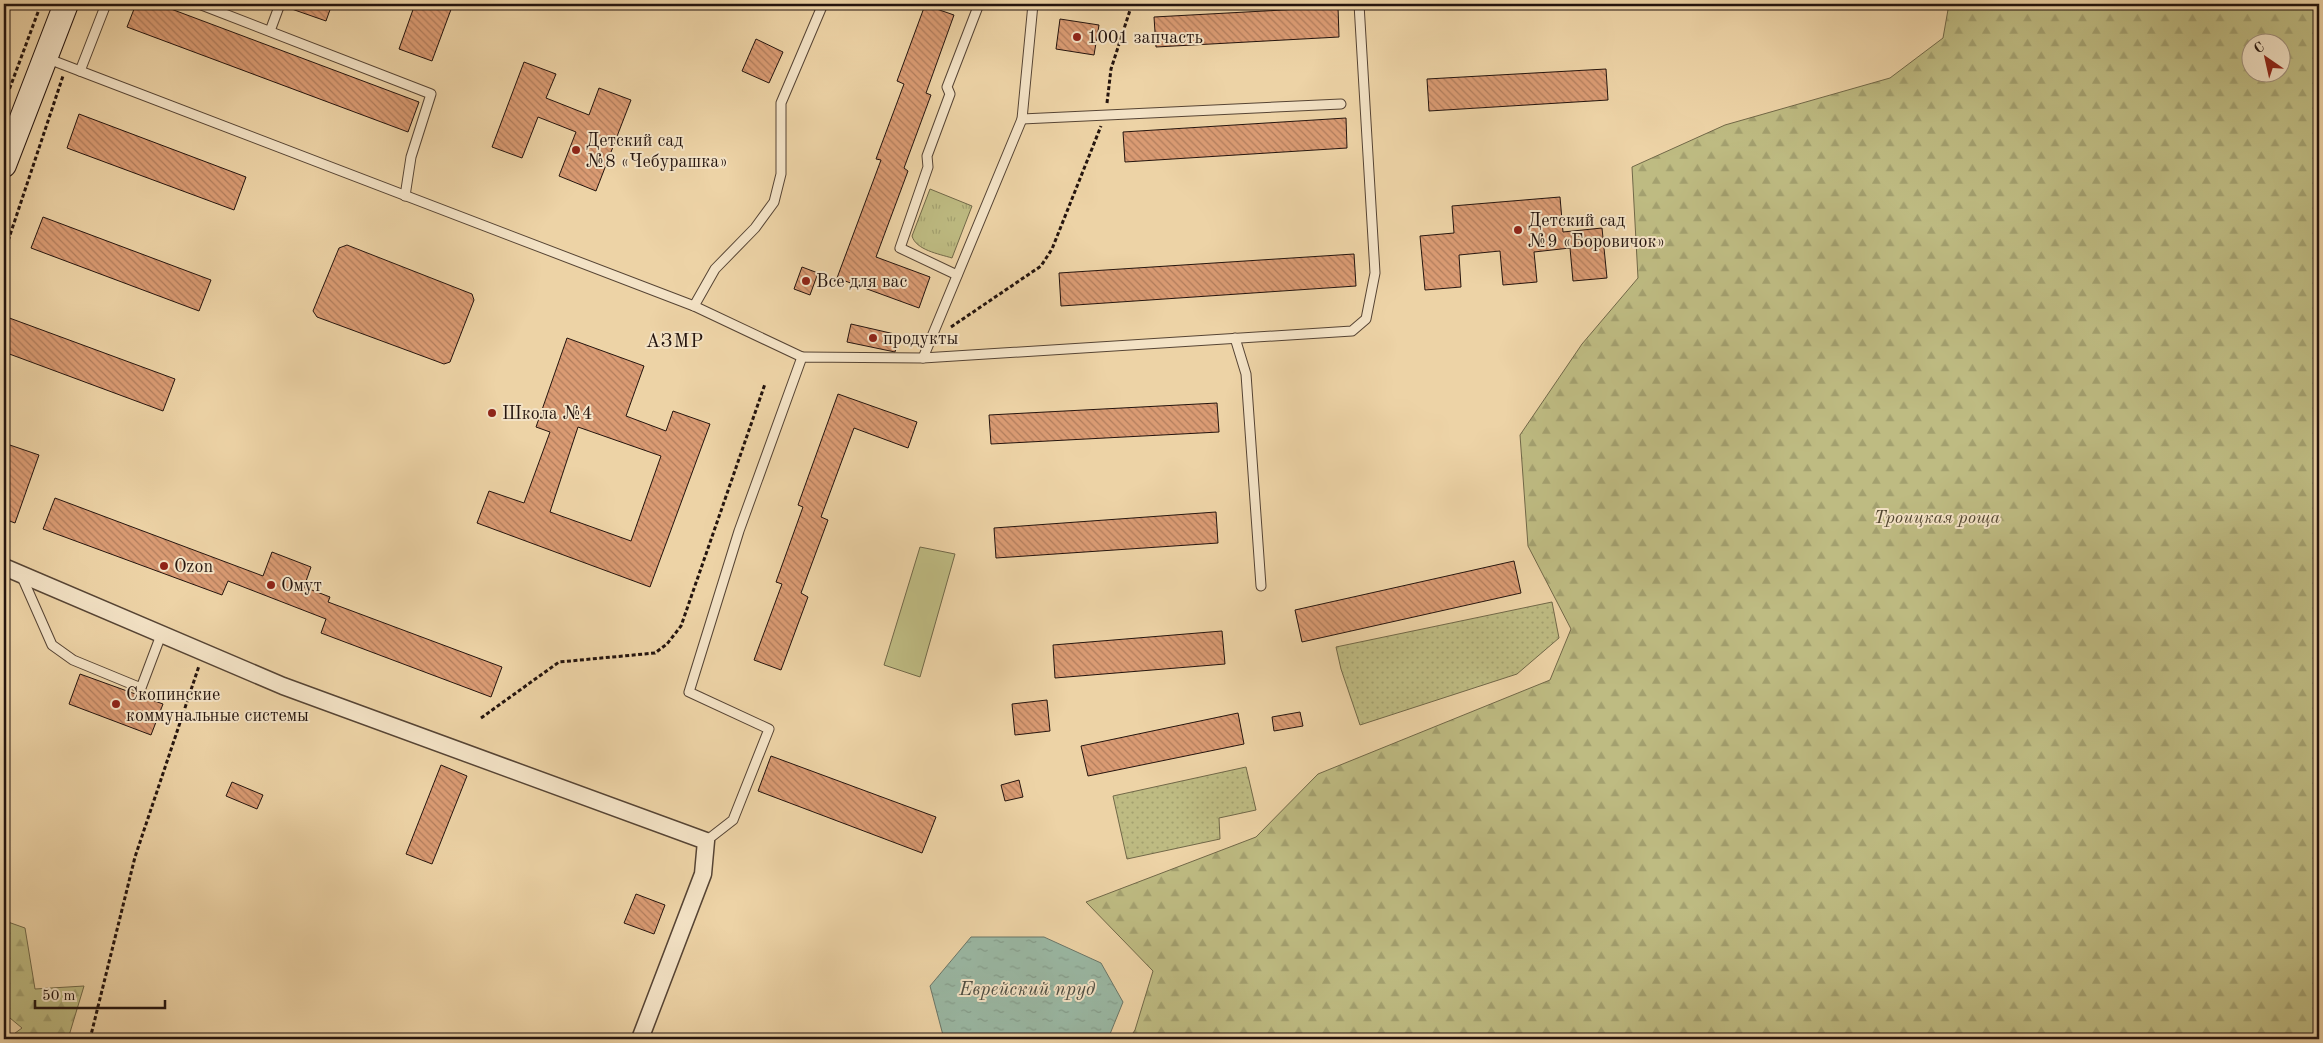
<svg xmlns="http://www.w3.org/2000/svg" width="2323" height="1043" font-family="'Old Standard TT',serif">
<defs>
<pattern id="grass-tufts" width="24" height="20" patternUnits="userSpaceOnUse" patternTransform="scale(1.25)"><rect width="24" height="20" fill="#bebb82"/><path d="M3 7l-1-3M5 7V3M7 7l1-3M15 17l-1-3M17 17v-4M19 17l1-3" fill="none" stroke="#a3a06f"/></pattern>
<pattern id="forest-firs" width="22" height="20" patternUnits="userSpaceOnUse" patternTransform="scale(1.25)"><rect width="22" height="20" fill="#bebb82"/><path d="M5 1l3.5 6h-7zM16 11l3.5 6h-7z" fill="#a3a06f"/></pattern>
<pattern id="garden-dots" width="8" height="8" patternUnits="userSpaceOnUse" patternTransform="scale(1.25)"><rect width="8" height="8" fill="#bebb82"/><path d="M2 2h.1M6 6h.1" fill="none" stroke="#a3a06f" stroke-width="1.8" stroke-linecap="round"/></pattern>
<pattern id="water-ripples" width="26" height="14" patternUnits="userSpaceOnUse" patternTransform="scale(1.25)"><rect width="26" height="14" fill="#9ab8a4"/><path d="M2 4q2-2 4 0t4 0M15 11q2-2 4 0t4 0" fill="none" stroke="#859d8c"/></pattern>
<pattern id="building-back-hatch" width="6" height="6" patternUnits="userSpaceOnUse" patternTransform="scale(1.25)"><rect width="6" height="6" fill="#da9b73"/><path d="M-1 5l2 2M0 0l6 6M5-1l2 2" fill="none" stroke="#b17d5d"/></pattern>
</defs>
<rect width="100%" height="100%" fill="#edd3a6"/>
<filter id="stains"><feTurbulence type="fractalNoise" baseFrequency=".004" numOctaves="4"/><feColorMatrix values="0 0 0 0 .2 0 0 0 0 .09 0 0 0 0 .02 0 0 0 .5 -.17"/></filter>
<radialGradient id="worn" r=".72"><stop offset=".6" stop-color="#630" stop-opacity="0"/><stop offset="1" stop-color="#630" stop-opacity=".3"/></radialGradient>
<!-- grass -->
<path fill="url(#grass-tufts)" stroke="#716848" d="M 930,189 L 972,206 L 952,258 C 939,254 916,250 912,236 Z"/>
<!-- forest -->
<g fill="url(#forest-firs)" stroke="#716848" fill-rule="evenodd">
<path d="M 1949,4 L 2319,4 L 2319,1039 L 1129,1039 L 1135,1030 L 1153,971 L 1086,902 L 1256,837 L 1318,774 L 1550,680 L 1571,629 L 1528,546 L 1520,435 L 1582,344 L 1638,278 L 1632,167 L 1725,125 L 1890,78 L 1943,38 ZM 2250,42 L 2280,42 L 2280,72 L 2250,72 Z"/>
<path d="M 8,922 L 25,928 L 35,989 L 84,986 L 68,1039 L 7,1039 L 22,1028 L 4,1013 L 4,930 Z"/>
</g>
<!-- garden -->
<g fill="url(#garden-dots)" stroke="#716848">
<path d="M 1552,602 L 1559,638 L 1517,674 L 1360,725 L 1341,669 L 1336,647 Z"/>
<path d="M 1246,767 L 1256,810 L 1219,818 L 1220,839 L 1127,859 L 1113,796 Z"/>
</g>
<!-- pitch -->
<path fill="#bebb82" stroke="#716848" d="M 920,547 L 955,554 L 920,677 L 884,665 Z"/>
<!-- water -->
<path fill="url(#water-ripples)" stroke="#6b7668" d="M 971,937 L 1044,937 L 1101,963 L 1123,1002 L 1108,1039 L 944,1039 L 930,986 Z"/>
<!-- building -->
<g fill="url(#building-back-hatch)" stroke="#24140e" fill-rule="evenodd">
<path d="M 136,4 L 173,4 L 171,9 L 419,102 L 408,132 L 127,27 Z"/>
<path d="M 286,4 L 332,4 L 326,21 L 286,7 Z"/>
<path d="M 415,4 L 453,4 L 432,61 L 399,49 Z"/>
<path d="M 925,5 L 954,15 L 926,93 L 931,95 L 904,168 L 908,171 L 876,257 L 930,277 L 919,308 L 837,278 L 881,160 L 876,159 L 904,84 L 897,81 Z"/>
<path d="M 1338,7 L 1339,37 L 1156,47 L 1154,17 Z"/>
<path d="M 1060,19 L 1099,25 L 1094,55 L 1056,49 Z"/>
<path d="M 756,39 L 783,52 L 769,83 L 742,71 Z"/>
<path d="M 524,62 L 556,74 L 546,98 L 589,115 L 599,88 L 631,100 L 596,191 L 559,176 L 576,132 L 538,117 L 522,158 L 492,147 Z"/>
<path d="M 1606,69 L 1608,100 L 1429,111 L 1427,79 Z"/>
<path d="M 79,114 L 246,177 L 234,210 L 67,148 Z"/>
<path d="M 1346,118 L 1347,148 L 1125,162 L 1123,132 Z"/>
<path d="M 1560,197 L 1563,232 L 1602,228 L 1607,278 L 1573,281 L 1570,248 L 1534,252 L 1537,282 L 1503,285 L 1500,251 L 1459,255 L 1461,287 L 1425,290 L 1420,236 L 1454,233 L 1452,206 Z"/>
<path d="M 43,217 L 211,280 L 199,311 L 31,248 Z"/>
<path d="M 347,245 L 472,294 L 474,300 L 450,362 L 444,364 L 317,317 L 313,311 L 339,248 Z"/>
<path d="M 1354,254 L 1356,286 L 1061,306 L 1059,273 Z"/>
<path d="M 802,267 L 818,273 L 810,295 L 794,289 Z"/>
<path d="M 4,316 L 175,379 L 163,411 L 4,352 Z"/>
<path d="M 851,324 L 899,335 L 895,352 L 847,342 Z"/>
<path d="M 567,338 L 644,366 L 626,416 L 666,431 L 673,411 L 710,424 L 650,587 L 477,523 L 489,491 L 524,503 L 550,432 L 536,427 ZM 578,427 L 661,456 L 631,541 L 550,512 Z"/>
<path d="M 838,394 L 917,422 L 908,448 L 854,428 L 821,517 L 828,520 L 801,593 L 808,597 L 781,670 L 754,660 L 782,584 L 776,582 L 803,507 L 798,505 Z"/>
<path d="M 1217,403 L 1219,432 L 991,444 L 989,415 Z"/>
<path d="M 4,443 L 39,455 L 15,523 L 4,519 Z"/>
<path d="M 55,498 L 263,576 L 272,552 L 311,567 L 304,587 L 330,597 L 328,602 L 502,667 L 491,697 L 321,633 L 326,619 L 228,581 L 222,595 L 43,529 Z"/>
<path d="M 1216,512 L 1218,543 L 996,558 L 994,528 Z"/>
<path d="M 1514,561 L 1521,593 L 1302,642 L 1295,610 Z"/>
<path d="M 1222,631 L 1225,664 L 1055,678 L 1053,645 Z"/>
<path d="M 80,674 L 163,704 L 151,735 L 69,704 Z"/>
<path d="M 1047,700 L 1050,731 L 1015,735 L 1012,704 Z"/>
<path d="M 1300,712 L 1303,726 L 1274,731 L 1272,717 Z"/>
<path d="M 1238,713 L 1244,744 L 1088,776 L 1081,746 Z"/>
<path d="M 771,756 L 936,817 L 922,853 L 758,791 Z"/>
<path d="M 441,765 L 467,776 L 432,864 L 406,854 Z"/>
<path d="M 1019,780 L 1023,797 L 1005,801 L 1001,785 Z"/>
<path d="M 232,782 L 263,795 L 257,809 L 226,796 Z"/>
<path d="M 636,894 L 665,905 L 654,934 L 624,923 Z"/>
</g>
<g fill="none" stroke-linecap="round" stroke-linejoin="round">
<!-- service casing -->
<g stroke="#564434" stroke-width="11">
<g id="service">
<path d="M 199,4 L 431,94 L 411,157 L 405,196"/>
<path d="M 270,31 L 280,4"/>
<path d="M 46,58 L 694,306 L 802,357"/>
<path d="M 80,71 L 106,4"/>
<path d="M 1022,119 L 1341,104"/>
<path d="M 957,275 L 900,248 L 928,167 L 927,156 L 950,94 L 947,87 L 979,4"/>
<path d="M 694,306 L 715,269 L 755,228 L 774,202 L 781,174 L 781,103 L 823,4"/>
<path d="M 1235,338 L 1246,374 L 1261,586"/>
<path d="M 923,358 L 1022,119 L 1033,4"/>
<path d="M 22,577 L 52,645 L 73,660 L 141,688 L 161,635"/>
<path d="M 706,841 L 733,820 L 769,729 L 689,692 L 739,531 L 802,357 L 923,358 L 1352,331 L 1366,319 L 1375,273 L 1359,4"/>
</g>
</g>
<!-- minor casing -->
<g stroke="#564434" stroke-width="19">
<path id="minor" d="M 4,567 L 283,686 L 706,841 L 703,874 L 640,1039"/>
</g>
<!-- secondary casing -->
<g stroke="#24140e" stroke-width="26">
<path id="secondary" d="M 4,165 L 66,4"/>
</g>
<!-- path -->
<g stroke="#24140e" stroke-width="3" stroke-dasharray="4 2.5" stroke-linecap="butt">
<path d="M 5,101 L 41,4"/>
<path d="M 1107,103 L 1111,69 L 1132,4"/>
<path d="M 4,253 L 63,76"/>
<path d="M 951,327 L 1041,266 L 1052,249 L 1101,126"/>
<path d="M 481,718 L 559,662 L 655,653 L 667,644 L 681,626 L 765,384"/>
<path d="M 90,1039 L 135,857 L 199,666"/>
</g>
<!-- service -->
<use href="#service" stroke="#f3e2c5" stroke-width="9"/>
<!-- minor -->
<use href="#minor" stroke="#f3e2c5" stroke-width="16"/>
<!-- secondary -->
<use href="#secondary" stroke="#f3e2c5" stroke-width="24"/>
</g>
<!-- markers -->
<g fill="#8f2418" stroke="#f3e2c5" stroke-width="2">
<circle cx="1077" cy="37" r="5"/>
<circle cx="576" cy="150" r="5"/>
<circle cx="1518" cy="230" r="5"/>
<circle cx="806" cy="281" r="5"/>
<circle cx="873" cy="338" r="5"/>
<circle cx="492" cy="413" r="5"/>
<circle cx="164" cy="566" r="5"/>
<circle cx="271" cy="585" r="5"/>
<circle cx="116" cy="704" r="5"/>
</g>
<g text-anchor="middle" stroke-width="4" stroke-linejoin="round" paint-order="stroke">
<!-- poi labels -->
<g font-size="18" fill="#24140e" stroke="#f3e2c5" text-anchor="start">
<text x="1087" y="43">1001 запчасть</text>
<text x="586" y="146">Детский сад<tspan x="586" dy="21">№8 «Чебурашка»</tspan></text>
<text x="1528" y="226">Детский сад<tspan x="1528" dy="21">№9 «Боровичок»</tspan></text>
<text x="816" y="287">Все для вас</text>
<text x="883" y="344">продукты</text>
<text x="502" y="419">Школа №4</text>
<text x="174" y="572">Ozon</text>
<text x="281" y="591">Омут</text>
<text x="126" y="700">Скопинские<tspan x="126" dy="21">коммунальные системы</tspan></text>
</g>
<!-- park labels -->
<g font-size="18" font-style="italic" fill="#524631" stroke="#f3e2c5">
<text x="1937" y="523">Троицкая роща</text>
</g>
<!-- neighbourhood labels -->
<g font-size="19" letter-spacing="1" fill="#24140e" stroke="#f3e2c5">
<text x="675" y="347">АЗМР</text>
</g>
<!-- water labels -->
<g font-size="19" font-style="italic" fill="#4d4d42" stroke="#f3e2c5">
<text x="1027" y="995">Еврейский пруд</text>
</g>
</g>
<!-- margin -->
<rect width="2323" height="1043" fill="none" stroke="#edd3a6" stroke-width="20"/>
<rect x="5" y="5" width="2313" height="1033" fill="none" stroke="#24140e" stroke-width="2.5"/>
<rect x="10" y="10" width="2303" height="1023" fill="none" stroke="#24140e"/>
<!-- north arrow -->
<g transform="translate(2266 58) rotate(326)"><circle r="24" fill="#f3e2c5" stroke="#a0907c"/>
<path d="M0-4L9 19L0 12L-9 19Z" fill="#8f2418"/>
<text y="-8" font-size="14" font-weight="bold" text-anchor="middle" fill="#24140e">С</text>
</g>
<!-- scale -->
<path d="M35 1000v8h130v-8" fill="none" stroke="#24140e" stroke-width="2.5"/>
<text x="42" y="1000" font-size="15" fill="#24140e" stroke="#f3e2c5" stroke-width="4" paint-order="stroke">50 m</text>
<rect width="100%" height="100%" filter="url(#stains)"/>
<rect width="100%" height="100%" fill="url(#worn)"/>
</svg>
